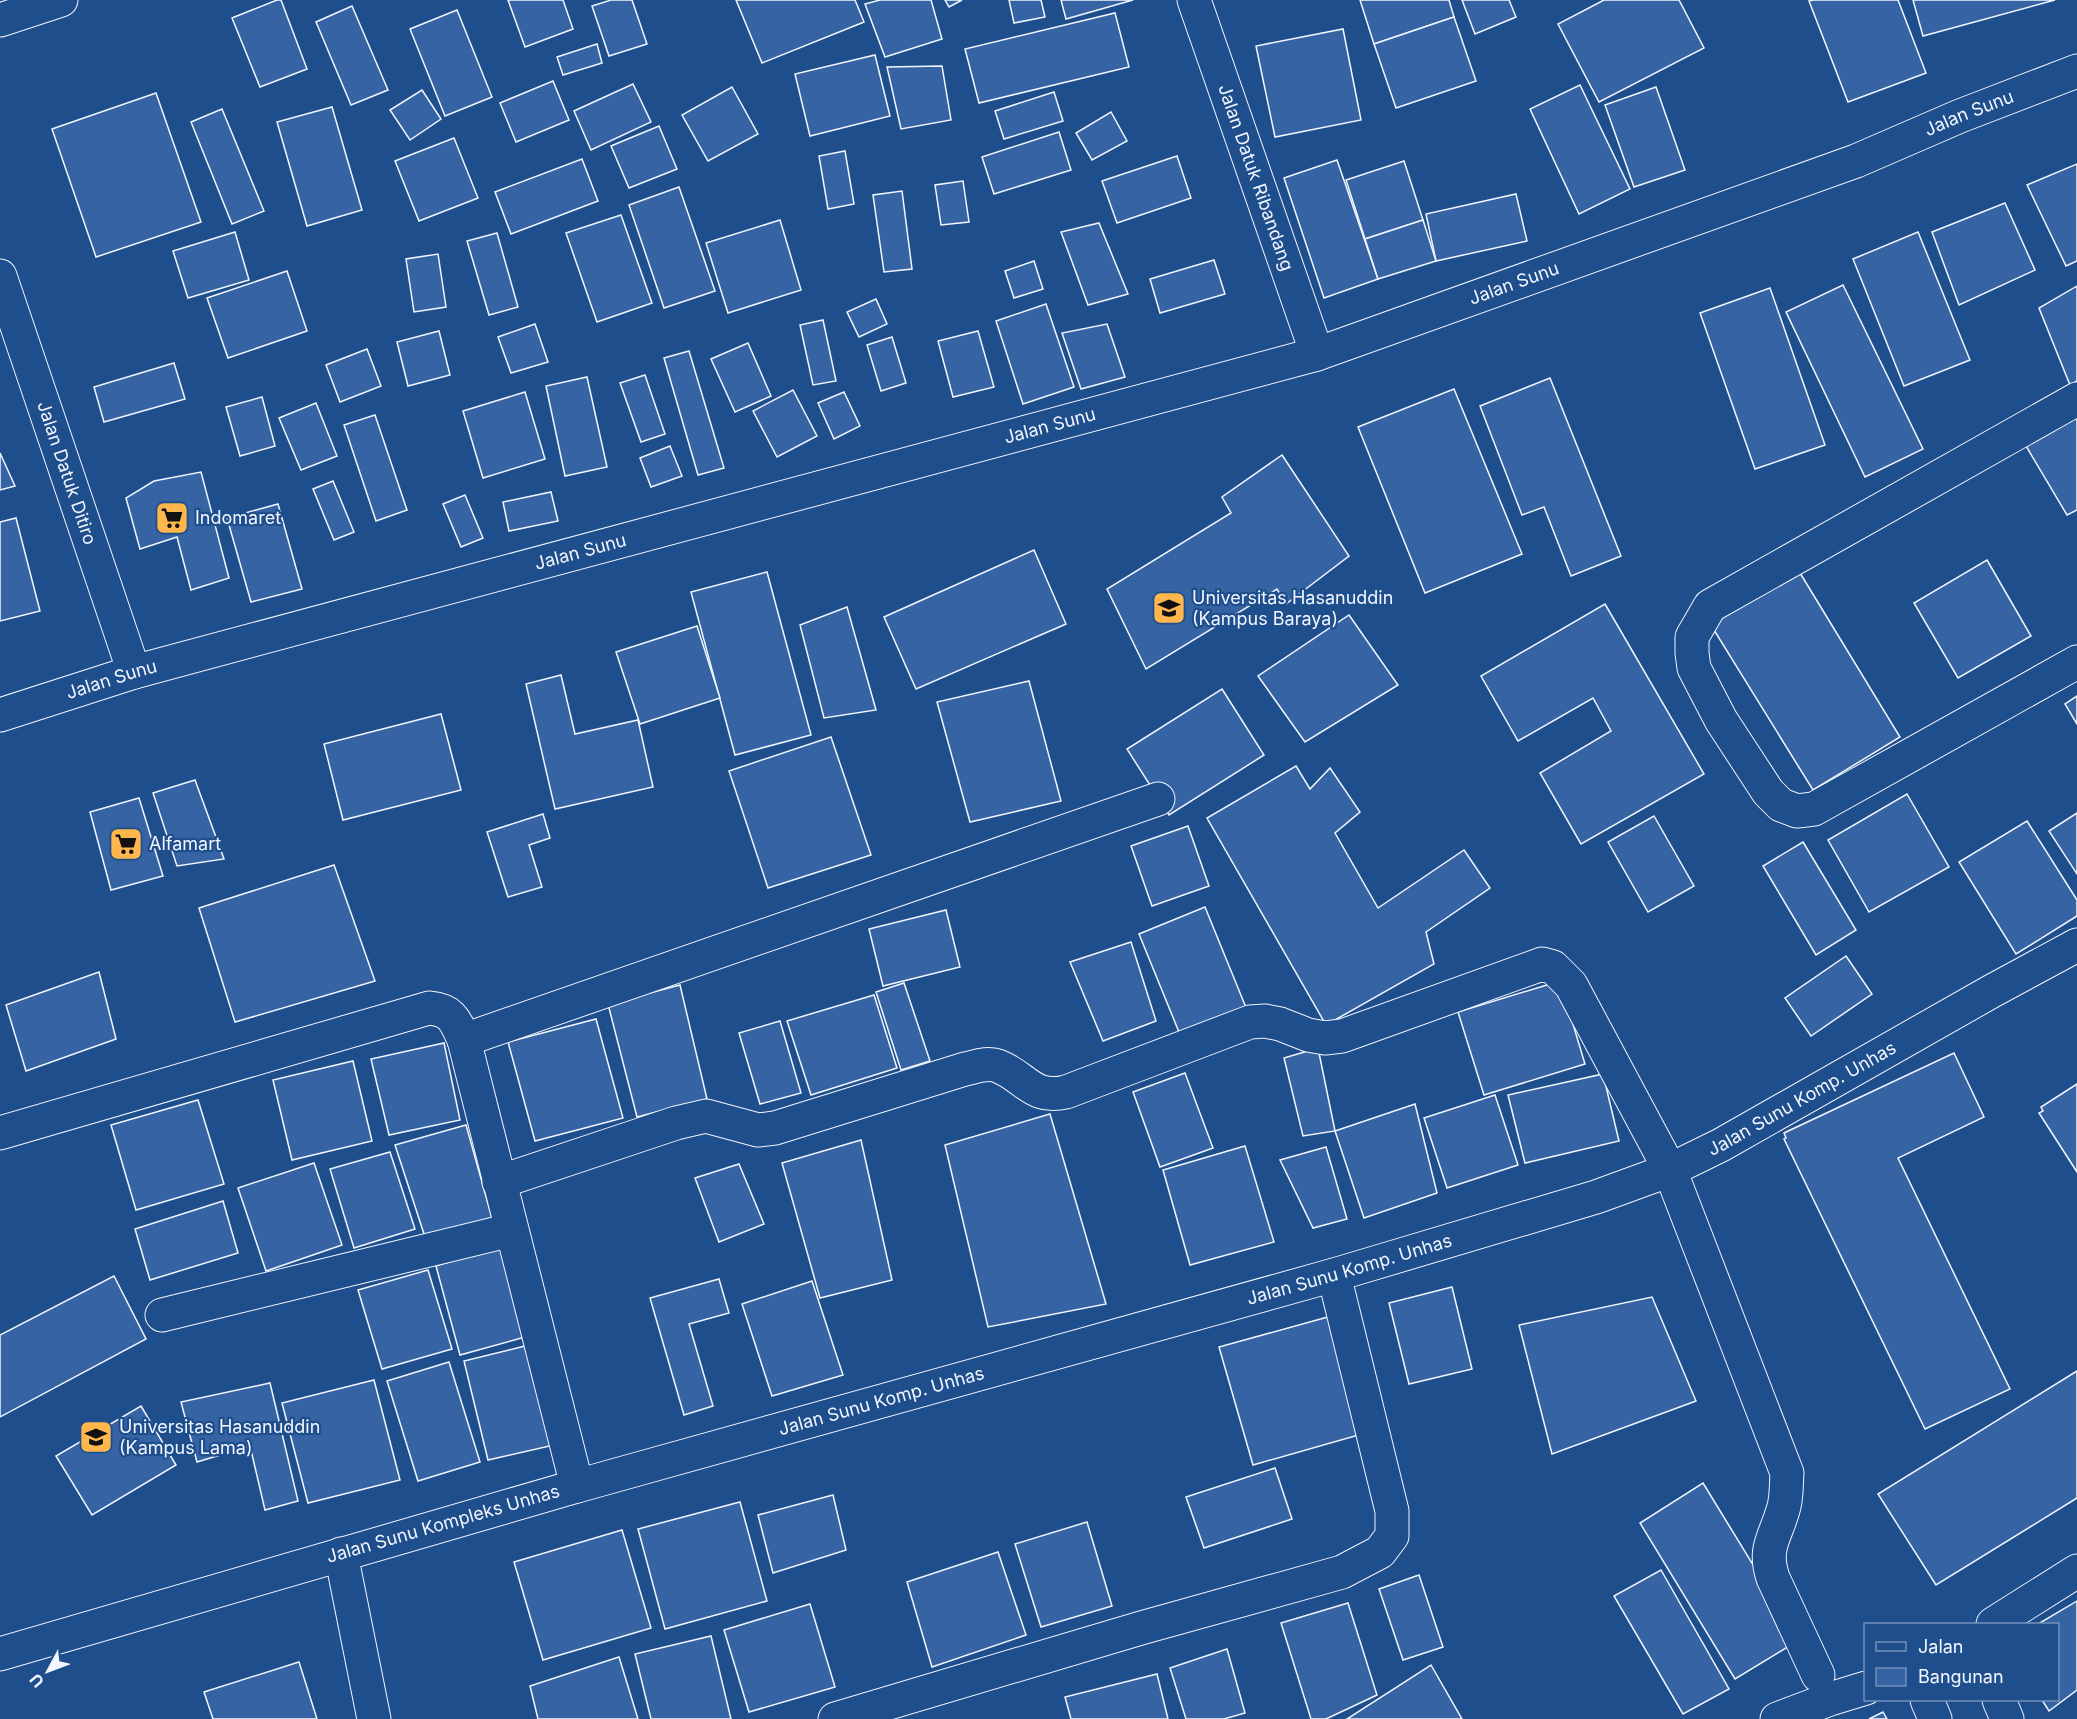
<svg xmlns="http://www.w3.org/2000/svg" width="2077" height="1719" font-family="Inter,sans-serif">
<rect width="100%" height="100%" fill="#1f4e8c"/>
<!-- building -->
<g fill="#3563a3" stroke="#f2f6ff" stroke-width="1.5">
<path d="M 277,0 L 281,0 L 307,69 L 260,87 L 232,18 Z"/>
<path d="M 508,0 L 563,0 L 573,29 L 525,47 Z"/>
<path d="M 611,0 L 632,0 L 647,44 L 609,56 L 592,6 Z"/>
<path d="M 736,0 L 855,0 L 864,22 L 762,63 Z"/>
<path d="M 880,0 L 931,0 L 942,39 L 885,57 L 865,4 Z"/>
<path d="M 945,0 L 962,0 L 949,7 Z"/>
<path d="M 1009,0 L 1041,0 L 1045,17 L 1014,23 Z"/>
<path d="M 1061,0 L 1133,0 L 1066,19 Z"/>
<path d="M 1360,0 L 1449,0 L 1454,17 L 1374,44 Z"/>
<path d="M 1462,0 L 1509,0 L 1516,17 L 1475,34 Z"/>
<path d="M 1604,0 L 1679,0 L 1704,48 L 1599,102 L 1558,24 Z"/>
<path d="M 1813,0 L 1898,0 L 1926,73 L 1848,102 L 1809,1 Z"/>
<path d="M 1913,0 L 2055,0 L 1923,36 Z"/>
<path d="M 352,6 L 388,90 L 351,105 L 316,22 Z"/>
<path d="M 457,10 L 492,97 L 445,116 L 410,29 Z"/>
<path d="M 1115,13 L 1129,67 L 979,103 L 965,49 Z"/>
<path d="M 1454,17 L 1476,81 L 1396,108 L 1374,44 Z"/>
<path d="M 1343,29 L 1361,120 L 1275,137 L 1256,46 Z"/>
<path d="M 597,44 L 602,63 L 563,75 L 557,57 Z"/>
<path d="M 875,55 L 890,116 L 810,136 L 795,74 Z"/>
<path d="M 942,66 L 951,120 L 901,129 L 887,67 Z"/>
<path d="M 553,81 L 569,120 L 516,142 L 500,103 Z"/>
<path d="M 633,84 L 651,122 L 591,150 L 574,111 Z"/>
<path d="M 1580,85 L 1630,189 L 1579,214 L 1530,109 Z"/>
<path d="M 732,87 L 758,134 L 708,161 L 682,115 Z"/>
<path d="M 1656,87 L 1685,170 L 1634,187 L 1605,105 Z"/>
<path d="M 422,90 L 441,119 L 410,140 L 390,110 Z"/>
<path d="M 1054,92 L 1063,121 L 1004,139 L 995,111 Z"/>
<path d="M 156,93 L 201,222 L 96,257 L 52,129 Z"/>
<path d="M 332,107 L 362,210 L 307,226 L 277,122 Z"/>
<path d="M 222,109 L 264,211 L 232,224 L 191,122 Z"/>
<path d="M 1111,112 L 1127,141 L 1092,160 L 1076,133 Z"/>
<path d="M 659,126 L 677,169 L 629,188 L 611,146 Z"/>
<path d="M 1059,132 L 1071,170 L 994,194 L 982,157 Z"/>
<path d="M 454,138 L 478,198 L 419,221 L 395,161 Z"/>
<path d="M 845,151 L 854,204 L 828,209 L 819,156 Z"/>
<path d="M 1177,156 L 1191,198 L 1117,223 L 1102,181 Z"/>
<path d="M 582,159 L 598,201 L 511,234 L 495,192 Z"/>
<path d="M 1337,160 L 1378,279 L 1324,298 L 1284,178 Z"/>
<path d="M 1404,161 L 1423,220 L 1365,239 L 1346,180 Z"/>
<path d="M 2077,164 L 2077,261 L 2066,266 L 2027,185 Z"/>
<path d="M 963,181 L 969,222 L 941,225 L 935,185 Z"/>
<path d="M 679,187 L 715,291 L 664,308 L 629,205 Z"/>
<path d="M 902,191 L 912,269 L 884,272 L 873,195 Z"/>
<path d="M 1516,194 L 1527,241 L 1436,261 L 1426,214 Z"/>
<path d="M 2005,203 L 2035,270 L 1959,305 L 1932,232 Z"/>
<path d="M 621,215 L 652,303 L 597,322 L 566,233 Z"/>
<path d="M 780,220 L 801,290 L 728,313 L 706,243 Z"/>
<path d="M 1423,220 L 1436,261 L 1378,279 L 1365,239 Z"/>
<path d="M 1099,223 L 1128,294 L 1088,305 L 1061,232 Z"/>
<path d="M 235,232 L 249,280 L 188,298 L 173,251 Z"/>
<path d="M 1918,232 L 1970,360 L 1904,386 L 1853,259 Z"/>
<path d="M 497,233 L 518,307 L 489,315 L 467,241 Z"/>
<path d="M 438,254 L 446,307 L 414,312 L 406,259 Z"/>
<path d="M 1214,260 L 1225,294 L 1160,313 L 1150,279 Z"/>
<path d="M 1034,261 L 1043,289 L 1014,298 L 1005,271 Z"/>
<path d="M 287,271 L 307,331 L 228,358 L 207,298 Z"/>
<path d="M 1843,285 L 1923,449 L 1865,477 L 1786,312 Z"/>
<path d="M 2077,286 L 2077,381 L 2070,385 L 2039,308 Z"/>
<path d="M 1770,288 L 1825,445 L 1755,469 L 1700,313 Z"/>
<path d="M 876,299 L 887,324 L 859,337 L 847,312 Z"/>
<path d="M 1046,304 L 1074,387 L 1023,404 L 996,321 Z"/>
<path d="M 823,320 L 836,381 L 813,385 L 800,325 Z"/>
<path d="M 535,324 L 548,362 L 511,373 L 498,337 Z"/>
<path d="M 1107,324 L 1125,377 L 1081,389 L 1062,333 Z"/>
<path d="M 439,331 L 450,375 L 408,386 L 397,342 Z"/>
<path d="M 978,331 L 994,387 L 953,397 L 938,341 Z"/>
<path d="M 892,337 L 906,383 L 881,391 L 867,345 Z"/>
<path d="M 748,343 L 771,396 L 735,412 L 711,359 Z"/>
<path d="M 367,349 L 381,386 L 340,402 L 326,365 Z"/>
<path d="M 689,351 L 724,468 L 698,475 L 664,358 Z"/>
<path d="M 174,363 L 185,399 L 104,422 L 94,387 Z"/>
<path d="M 645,375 L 665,434 L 641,442 L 620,383 Z"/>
<path d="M 587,377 L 607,467 L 565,476 L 546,386 Z"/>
<path d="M 1550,378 L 1621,556 L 1571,576 L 1544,507 L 1522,515 L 1480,406 Z"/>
<path d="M 1454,389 L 1522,554 L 1425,593 L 1358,427 Z"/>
<path d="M 793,390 L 817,436 L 777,457 L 753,411 Z"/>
<path d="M 525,392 L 545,459 L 483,478 L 463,411 Z"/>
<path d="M 844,392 L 860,426 L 834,439 L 818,403 Z"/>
<path d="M 262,397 L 275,446 L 240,456 L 226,407 Z"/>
<path d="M 316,403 L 337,456 L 301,470 L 279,418 Z"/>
<path d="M 375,415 L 407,510 L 376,521 L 344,425 Z"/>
<path d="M 2077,416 L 2077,510 L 2067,515 L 2026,446 Z"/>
<path d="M 670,446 L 682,476 L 651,487 L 640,458 Z"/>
<path d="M 0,453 L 15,486 L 0,490 Z"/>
<path d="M 1282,455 L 1349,556 L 1286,604 L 1277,589 L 1146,669 L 1107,589 L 1231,513 L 1222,497 Z"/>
<path d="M 201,472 L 229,578 L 191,590 L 177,537 L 140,549 L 126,498 L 154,481 Z"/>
<path d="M 333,481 L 354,532 L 334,540 L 313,489 Z"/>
<path d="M 551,492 L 558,521 L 509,531 L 503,502 Z"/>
<path d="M 465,495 L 483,538 L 461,547 L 443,504 Z"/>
<path d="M 278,504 L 302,589 L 251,602 L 227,518 Z"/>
<path d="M 16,518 L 40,611 L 0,621 L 0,522 Z"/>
<path d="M 1034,550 L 1066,624 L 916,689 L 884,617 Z"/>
<path d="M 1987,560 L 2031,636 L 1958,678 L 1914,603 Z"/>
<path d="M 1797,568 L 1900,737 L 1813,790 L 1709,622 Z"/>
<path d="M 767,572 L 811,735 L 735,755 L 691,592 Z"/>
<path d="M 1605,604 L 1704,774 L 1581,844 L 1540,773 L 1611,731 L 1593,698 L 1518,741 L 1481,676 Z"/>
<path d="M 847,607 L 876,710 L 824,718 L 800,625 Z"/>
<path d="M 1349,615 L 1398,685 L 1305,742 L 1258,676 Z"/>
<path d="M 697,626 L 720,698 L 640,724 L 616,652 Z"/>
<path d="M 561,675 L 575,734 L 638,720 L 653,787 L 555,809 L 526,684 Z"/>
<path d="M 1029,681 L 1061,801 L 970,822 L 937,702 Z"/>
<path d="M 1222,689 L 1264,755 L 1169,815 L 1127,749 Z"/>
<path d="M 2077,696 L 2077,724 L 2065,704 Z"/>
<path d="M 441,714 L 461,790 L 343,820 L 324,744 Z"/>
<path d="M 831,737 L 871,855 L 768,888 L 729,771 Z"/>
<path d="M 1296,766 L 1310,789 L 1330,768 L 1360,812 L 1335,833 L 1378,908 L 1464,850 L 1490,888 L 1426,932 L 1434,964 L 1326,1025 L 1207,818 Z"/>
<path d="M 195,780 L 224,859 L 177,866 L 153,793 Z"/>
<path d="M 1907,794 L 1949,867 L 1869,912 L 1828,840 Z"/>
<path d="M 139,798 L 163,876 L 111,890 L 90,812 Z"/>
<path d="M 2077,813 L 2077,874 L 2049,831 Z"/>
<path d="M 543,814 L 550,838 L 529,845 L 542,887 L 508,897 L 487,832 Z"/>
<path d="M 1654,816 L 1694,886 L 1648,912 L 1608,842 Z"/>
<path d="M 2027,821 L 2077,900 L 2077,916 L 2016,954 L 1959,862 Z"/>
<path d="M 1188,826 L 1209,886 L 1152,906 L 1131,846 Z"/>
<path d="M 1803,842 L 1856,930 L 1816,955 L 1763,866 Z"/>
<path d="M 334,865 L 375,981 L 235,1022 L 199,908 Z"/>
<path d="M 1205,907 L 1247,1010 L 1181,1037 L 1139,934 Z"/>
<path d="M 946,910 L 960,967 L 883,986 L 869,929 Z"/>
<path d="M 1131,942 L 1156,1021 L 1103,1041 L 1070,962 Z"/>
<path d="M 1846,956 L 1872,994 L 1811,1036 L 1785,998 Z"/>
<path d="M 99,972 L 116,1039 L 26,1071 L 6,1005 Z"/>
<path d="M 1560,981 L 1585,1064 L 1484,1095 L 1458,1012 Z"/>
<path d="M 904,983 L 930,1061 L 901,1070 L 876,992 Z"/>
<path d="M 680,985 L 707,1099 L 637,1117 L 608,1004 Z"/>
<path d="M 874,995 L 897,1068 L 811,1095 L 787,1021 Z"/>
<path d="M 596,1019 L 623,1118 L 535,1141 L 508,1042 Z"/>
<path d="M 780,1021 L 801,1093 L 760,1104 L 739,1033 Z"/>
<path d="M 444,1043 L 460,1120 L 389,1135 L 371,1059 Z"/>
<path d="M 1318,1048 L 1335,1131 L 1303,1136 L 1284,1058 Z"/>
<path d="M 1954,1053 L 1984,1117 L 1898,1158 L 2010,1389 L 1925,1429 L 1784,1139 L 1786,1138 L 1784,1133 Z"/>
<path d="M 353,1061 L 372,1141 L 292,1160 L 273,1080 Z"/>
<path d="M 1185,1073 L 1213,1148 L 1160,1167 L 1133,1092 Z"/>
<path d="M 1603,1074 L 1619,1141 L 1525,1163 L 1508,1095 Z"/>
<path d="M 2077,1084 L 2077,1172 L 2039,1113 L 2043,1111 L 2041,1107 Z"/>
<path d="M 1495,1095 L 1518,1165 L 1447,1188 L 1424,1118 Z"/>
<path d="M 198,1100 L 224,1184 L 136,1210 L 111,1125 Z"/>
<path d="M 1415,1104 L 1437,1193 L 1364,1218 L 1335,1131 Z"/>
<path d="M 1050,1114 L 1106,1304 L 988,1327 L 945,1145 Z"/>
<path d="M 466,1125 L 492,1218 L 425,1237 L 395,1145 Z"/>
<path d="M 861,1140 L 892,1280 L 820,1298 L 782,1163 Z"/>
<path d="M 1245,1146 L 1274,1242 L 1190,1265 L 1163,1170 Z"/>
<path d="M 1326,1147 L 1347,1219 L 1313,1228 L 1280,1160 Z"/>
<path d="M 390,1152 L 415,1229 L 354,1248 L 330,1169 Z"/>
<path d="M 314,1163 L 342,1245 L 266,1271 L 238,1188 Z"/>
<path d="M 739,1164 L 764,1224 L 719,1242 L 695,1178 Z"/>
<path d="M 223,1201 L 238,1253 L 150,1280 L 135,1229 Z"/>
<path d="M 501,1246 L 525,1337 L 460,1355 L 436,1266 Z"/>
<path d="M 428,1270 L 452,1349 L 382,1369 L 358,1290 Z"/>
<path d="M 114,1276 L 146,1339 L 0,1417 L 0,1335 Z"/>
<path d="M 719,1279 L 729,1313 L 689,1324 L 713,1406 L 684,1415 L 650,1298 Z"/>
<path d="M 812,1281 L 843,1375 L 772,1396 L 742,1304 Z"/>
<path d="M 1452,1287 L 1472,1369 L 1409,1384 L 1389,1303 Z"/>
<path d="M 1652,1297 L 1696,1401 L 1552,1454 L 1519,1325 Z"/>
<path d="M 1335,1315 L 1369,1432 L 1253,1465 L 1219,1347 Z"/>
<path d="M 529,1345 L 554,1445 L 488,1460 L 464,1361 Z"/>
<path d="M 449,1362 L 480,1462 L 418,1481 L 387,1381 Z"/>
<path d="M 2077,1371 L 2077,1498 L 1936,1585 L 1878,1494 Z"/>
<path d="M 374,1380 L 400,1480 L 308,1503 L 282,1403 Z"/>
<path d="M 270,1383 L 298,1501 L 265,1510 L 250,1446 L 197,1462 L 181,1402 Z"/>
<path d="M 141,1406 L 176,1465 L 92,1515 L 56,1456 Z"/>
<path d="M 1275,1468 L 1292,1519 L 1204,1548 L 1186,1497 Z"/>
<path d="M 1703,1483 L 1799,1640 L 1735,1679 L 1640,1523 Z"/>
<path d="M 833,1495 L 846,1550 L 773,1573 L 758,1515 Z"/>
<path d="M 740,1502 L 767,1601 L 665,1629 L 638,1529 Z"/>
<path d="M 1087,1522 L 1112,1606 L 1041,1627 L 1015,1544 Z"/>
<path d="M 622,1530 L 651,1628 L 543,1660 L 514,1562 Z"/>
<path d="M 998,1552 L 1026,1635 L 932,1667 L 907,1582 Z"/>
<path d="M 1661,1570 L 1729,1689 L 1683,1714 L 1614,1596 Z"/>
<path d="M 1419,1575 L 1443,1647 L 1403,1660 L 1379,1589 Z"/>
<path d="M 2077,1601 L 2077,1690 L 2049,1711 L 2042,1700 L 2058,1700 L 2058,1624 L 2038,1624 Z"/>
<path d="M 1348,1603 L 1377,1695 L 1326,1719 L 1311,1719 L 1281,1623 Z"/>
<path d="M 810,1604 L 835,1687 L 749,1712 L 724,1630 Z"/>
<path d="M 711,1636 L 731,1719 L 651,1719 L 635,1654 Z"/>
<path d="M 1227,1649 L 1245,1713 L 1224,1719 L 1186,1719 L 1170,1668 Z"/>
<path d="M 619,1657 L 638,1719 L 538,1719 L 530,1686 Z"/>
<path d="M 299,1662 L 317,1719 L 213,1719 L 204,1692 Z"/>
<path d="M 1431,1665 L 1462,1719 L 1347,1719 Z"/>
<path d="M 1157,1674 L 1168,1719 L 1071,1719 L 1065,1697 Z"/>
<path d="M 1883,1712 L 1887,1719 L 1869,1719 Z"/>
</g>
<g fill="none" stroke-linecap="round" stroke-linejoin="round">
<!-- minor casing -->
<g stroke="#f2f6ff" stroke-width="35">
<g id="minor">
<path id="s1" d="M 1194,0 L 1317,354"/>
<path d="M 0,20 L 61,0"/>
<path d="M 2077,399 L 1710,606 L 1692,637 L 1692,653 L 1694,668 L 1721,720 L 1768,792 L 1781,805 L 1797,811 L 1814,809 L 2077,662"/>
<path d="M 464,1040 L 1158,799"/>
<path d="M 0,1133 L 429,1008 C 452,1010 455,1020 464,1040 L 577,1486 L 0,1654"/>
<path d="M 499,1182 L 676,1123 L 706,1116 L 758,1130 L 775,1128 L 965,1069 C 975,1067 988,1062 998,1066 C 1026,1077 1032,1100 1066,1092 L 1250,1022 L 1265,1021 L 1280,1024 L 1308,1035 L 1325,1038 L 1342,1036 L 1542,964 L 1553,967 L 1571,985 L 1670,1170 L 1787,1473 C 1786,1485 1787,1499 1783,1510 C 1775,1538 1763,1548 1773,1578 L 1818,1675"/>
<path d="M 162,1315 L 511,1230"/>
<path id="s2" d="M 577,1486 L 1334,1275 L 1596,1197 L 1670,1170 L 1721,1145 L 1992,991 L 2077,945"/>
<path d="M 341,1554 L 374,1719"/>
<path d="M 1993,1624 L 2077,1571"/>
<path d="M 1927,1700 L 1935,1719"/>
<path d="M 1999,1700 L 2007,1719"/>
<path d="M 835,1719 L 1141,1628 L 1342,1572 L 1380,1552 L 1392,1536 L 1392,1511 L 1334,1275"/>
<path d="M 1777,1719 L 1830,1699 L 1866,1688"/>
</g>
</g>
<!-- tertiary casing -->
<g stroke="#f2f6ff" stroke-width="35">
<g id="tertiary">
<path id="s3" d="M 0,276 L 134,672"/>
</g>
</g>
<!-- secondary casing -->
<g stroke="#f2f6ff" stroke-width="35">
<g id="secondary">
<path id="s4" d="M 0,715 L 134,672 L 1317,354 L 1856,161 L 1960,116 L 2077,71"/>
</g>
</g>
<!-- minor -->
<use href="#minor" stroke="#1f4e8c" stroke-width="33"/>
<!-- tertiary -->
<use href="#tertiary" stroke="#1f4e8c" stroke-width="33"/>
<!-- secondary -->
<use href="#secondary" stroke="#1f4e8c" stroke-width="33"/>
</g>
<!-- icons -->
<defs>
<g id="supermarket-square" transform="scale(1.725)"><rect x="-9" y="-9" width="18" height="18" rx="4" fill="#ffb74d" stroke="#1f4e8c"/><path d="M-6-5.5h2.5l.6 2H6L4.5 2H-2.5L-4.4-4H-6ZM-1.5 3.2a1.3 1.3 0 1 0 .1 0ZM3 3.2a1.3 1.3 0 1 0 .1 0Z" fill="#111"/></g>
<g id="university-square" transform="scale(1.725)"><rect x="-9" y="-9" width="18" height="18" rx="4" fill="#ffb74d" stroke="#1f4e8c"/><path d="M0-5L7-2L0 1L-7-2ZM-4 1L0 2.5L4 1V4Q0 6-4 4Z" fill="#111"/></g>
</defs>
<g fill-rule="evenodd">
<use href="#supermarket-square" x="172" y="518"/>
<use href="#university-square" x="1169" y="608"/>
<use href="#supermarket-square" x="126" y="844"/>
<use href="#university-square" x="96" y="1437"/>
</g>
<g text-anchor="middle" stroke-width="4.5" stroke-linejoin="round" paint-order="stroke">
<!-- street labels -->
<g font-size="18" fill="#f2f6ff" stroke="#1f4e8c">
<text dy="6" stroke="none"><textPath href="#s4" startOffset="2061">Jalan Sunu</textPath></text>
<text dy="6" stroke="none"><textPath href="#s1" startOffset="188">Jalan Datuk Ribandang</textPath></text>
<text dy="6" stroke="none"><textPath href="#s4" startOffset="1575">Jalan Sunu</textPath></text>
<text dy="6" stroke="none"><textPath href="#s4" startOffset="1089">Jalan Sunu</textPath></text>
<text dy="6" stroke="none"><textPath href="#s3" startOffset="208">Jalan Datuk Ditiro</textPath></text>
<text dy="6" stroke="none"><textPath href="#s4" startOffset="603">Jalan Sunu</textPath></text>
<text dy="6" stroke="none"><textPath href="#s4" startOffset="117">Jalan Sunu</textPath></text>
<text dy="6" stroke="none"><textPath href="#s2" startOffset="1288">Jalan Sunu Komp. Unhas</textPath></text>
<text dy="6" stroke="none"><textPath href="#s2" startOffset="802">Jalan Sunu Komp. Unhas</textPath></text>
<text dy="6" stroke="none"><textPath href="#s2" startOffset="316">Jalan Sunu Komp. Unhas</textPath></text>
<text transform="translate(443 1524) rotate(-16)" y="6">Jalan Sunu Kompleks Unhas</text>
</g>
<!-- poi labels -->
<g font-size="18" fill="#f2f6ff" stroke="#1f4e8c" text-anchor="start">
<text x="195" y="524">Indomaret</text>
<text x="1192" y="604">Universitas Hasanuddin<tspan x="1192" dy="21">(Kampus Baraya)</tspan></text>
<text x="149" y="850">Alfamart</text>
<text x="119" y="1433">Universitas Hasanuddin<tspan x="119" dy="21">(Kampus Lama)</tspan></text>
</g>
</g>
<!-- legend -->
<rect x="1864" y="1623" width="195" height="78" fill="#1f4e8c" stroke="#7391ba" stroke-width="1.5"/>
<rect x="1876" y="1642" width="30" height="9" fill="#1f4e8c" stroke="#7391ba" stroke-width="1.5"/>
<text x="1918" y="1653" font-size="18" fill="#f2f6ff">Jalan</text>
<rect x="1876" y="1668" width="30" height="18" fill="#3563a3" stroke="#7391ba" stroke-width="1.5"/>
<text x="1918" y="1683" font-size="18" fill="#f2f6ff">Bangunan</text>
<!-- north arrow -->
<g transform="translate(48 1671) rotate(229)" stroke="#1f4e8c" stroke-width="4.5" paint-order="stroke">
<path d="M0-4.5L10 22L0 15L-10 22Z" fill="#f2f6ff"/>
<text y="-9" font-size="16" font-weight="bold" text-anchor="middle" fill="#f2f6ff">U</text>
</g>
</svg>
